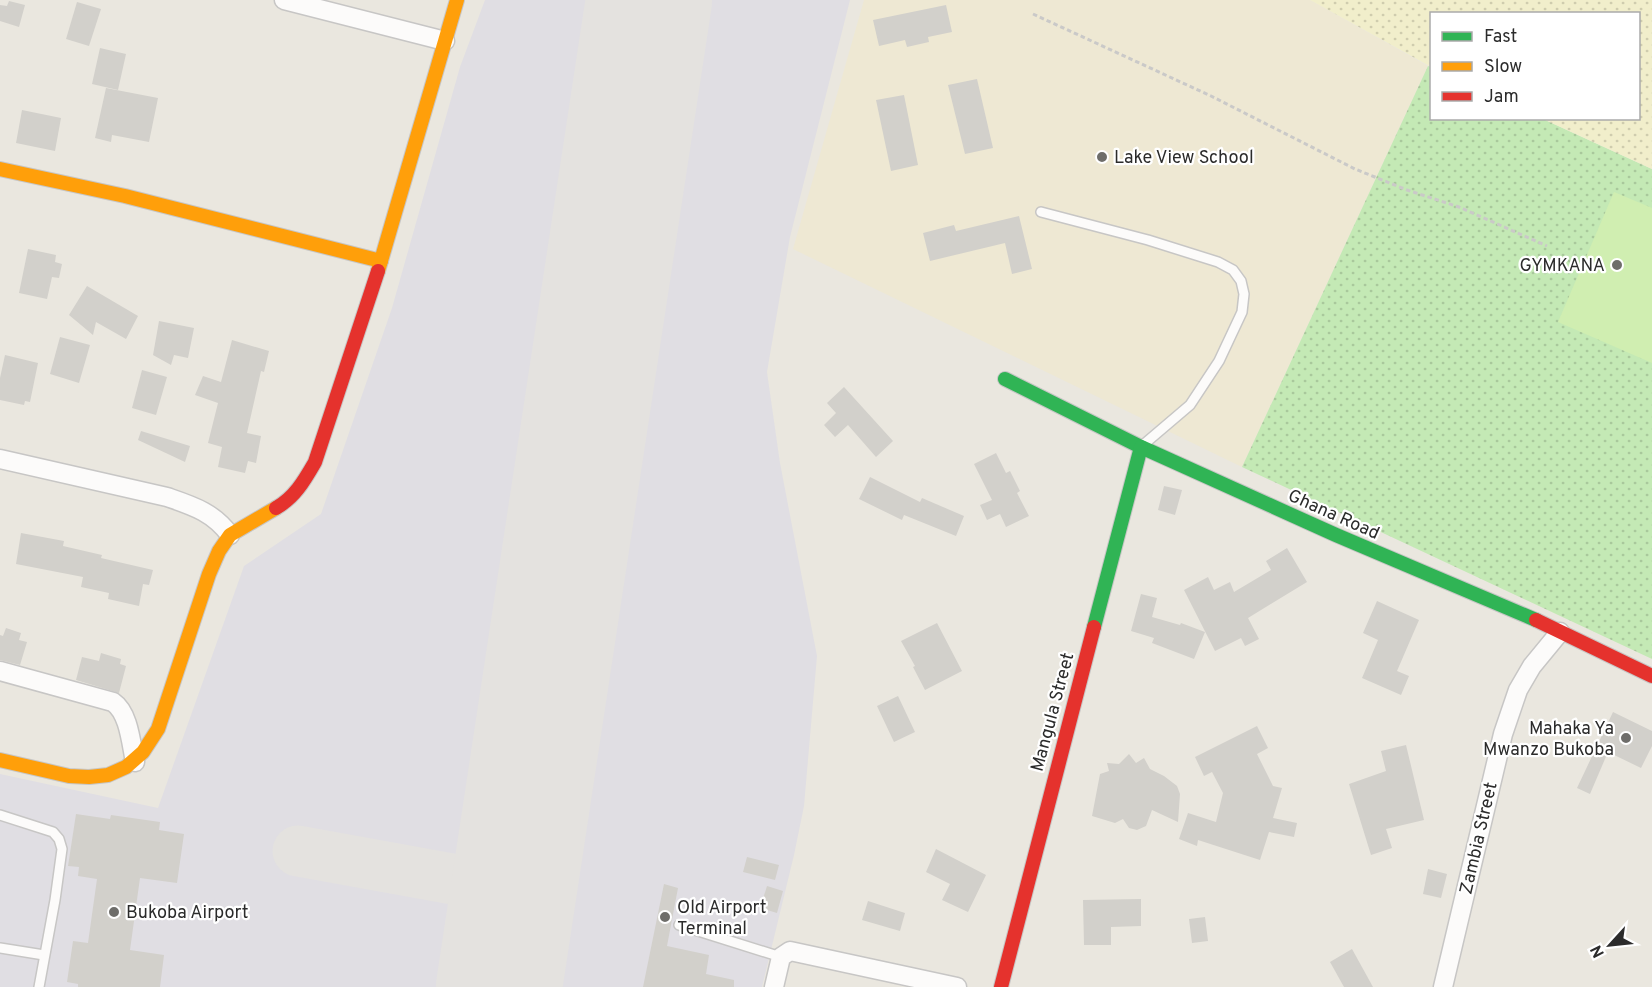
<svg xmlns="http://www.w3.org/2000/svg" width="1652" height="987" font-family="Overpass,sans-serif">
<defs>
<pattern id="green-dots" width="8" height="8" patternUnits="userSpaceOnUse" patternTransform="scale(1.5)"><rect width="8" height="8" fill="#c4e9b5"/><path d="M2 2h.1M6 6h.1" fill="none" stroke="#a9c89c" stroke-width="1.8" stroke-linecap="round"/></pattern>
<pattern id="sand-dots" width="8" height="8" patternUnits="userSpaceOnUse" patternTransform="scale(1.5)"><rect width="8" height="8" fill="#f1eecb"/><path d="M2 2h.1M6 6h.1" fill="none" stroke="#cfccae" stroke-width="1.8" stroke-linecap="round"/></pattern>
</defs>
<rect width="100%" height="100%" fill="#eae7df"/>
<!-- education -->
<path fill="#eee8d3" d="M 864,0 L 1310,0 L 1428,66 L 1242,467 L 793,249 Z"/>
<!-- airport -->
<path fill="#e0dee3" d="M 485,0 L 850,0 L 790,237 L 767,372 L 780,463 L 817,656 L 804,806 L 794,855 L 762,987 L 0,987 L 0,774 L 158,808 L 244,566 L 321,514 L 392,308 L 460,67 Z"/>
<!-- green -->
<path fill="url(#green-dots)" d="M 1428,66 L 1431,67 L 1432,118 L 1543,119 L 1652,169 L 1652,659 L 1242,467 Z"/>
<!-- sand -->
<path fill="url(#sand-dots)" d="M 1310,0 L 1652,0 L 1652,169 L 1543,119 L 1638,118 L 1638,14 L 1432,14 L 1431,67 Z"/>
<!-- pitch -->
<path fill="#d0eeb1" d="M 1614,192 L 1652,208 L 1652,363 L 1558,322 Z"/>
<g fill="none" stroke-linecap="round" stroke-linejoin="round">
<!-- taxiway -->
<path stroke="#e4e2df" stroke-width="51" d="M 298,851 L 480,884"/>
<!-- runway -->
<path stroke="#e4e2df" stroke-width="126" d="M 499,987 L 649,0"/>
</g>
<!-- building -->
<g fill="#d2d0cb">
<path d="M 9,1 L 25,5 L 19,27 L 0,21 L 0,5 L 7,6 Z"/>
<path d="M 77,2 L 101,9 L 89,46 L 66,39 Z"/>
<path d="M 946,5 L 952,32 L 928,37 L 929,42 L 907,47 L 905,40 L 879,46 L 873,20 Z"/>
<path d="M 100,48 L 126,54 L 118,90 L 92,84 Z"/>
<path d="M 977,79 L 993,148 L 965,154 L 948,85 Z"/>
<path d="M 106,88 L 158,98 L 149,142 L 112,135 L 111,142 L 95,138 Z"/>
<path d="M 904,95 L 918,165 L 891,171 L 876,100 Z"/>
<path d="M 22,110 L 61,118 L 55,151 L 16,143 Z"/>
<path d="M 1019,216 L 1032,269 L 1012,274 L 1005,243 L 930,261 L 923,233 L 954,225 L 956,231 Z"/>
<path d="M 28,249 L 56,255 L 55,262 L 62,264 L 59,278 L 52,277 L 47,299 L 19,293 Z"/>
<path d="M 87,286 L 138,316 L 126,339 L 96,322 L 93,335 L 69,315 Z"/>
<path d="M 159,321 L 194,328 L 188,358 L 174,355 L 171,365 L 153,355 Z"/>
<path d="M 60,337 L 90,345 L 79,383 L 50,374 Z"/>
<path d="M 232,340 L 269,351 L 264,372 L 261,371 L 247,433 L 261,436 L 256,463 L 248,461 L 245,473 L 218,467 L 222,447 L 208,443 L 218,403 L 195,395 L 203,376 L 221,382 Z"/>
<path d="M 5,355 L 38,363 L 30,402 L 25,401 L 24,405 L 0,400 L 0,378 Z"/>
<path d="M 142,370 L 167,377 L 156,415 L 132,408 Z"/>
<path d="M 844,387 L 893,441 L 876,457 L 848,425 L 835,437 L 824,425 L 836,413 L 827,403 Z"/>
<path d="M 141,431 L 190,446 L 185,462 L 138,440 Z"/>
<path d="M 996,453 L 1006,473 L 1010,471 L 1020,491 L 1017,493 L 1029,516 L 1006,527 L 1000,514 L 987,520 L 980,505 L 992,500 L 974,464 Z"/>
<path d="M 870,477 L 920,502 L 922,498 L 964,516 L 956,536 L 904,515 L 902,520 L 859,499 Z"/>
<path d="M 1164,486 L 1182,490 L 1175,515 L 1158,510 Z"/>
<path d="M 21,533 L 64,541 L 63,546 L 102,555 L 101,558 L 153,570 L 149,585 L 143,584 L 139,606 L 108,599 L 109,593 L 81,587 L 83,577 L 16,564 Z"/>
<path d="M 1287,548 L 1307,582 L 1248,618 L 1259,639 L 1245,646 L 1241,638 L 1215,651 L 1184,590 L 1208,577 L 1214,590 L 1230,582 L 1234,592 L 1271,570 L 1266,561 Z"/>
<path d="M 1141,594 L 1157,598 L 1152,617 L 1180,625 L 1181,623 L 1205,632 L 1194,659 L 1152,643 L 1154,638 L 1131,631 Z"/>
<path d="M 1377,601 L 1419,620 L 1397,671 L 1409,676 L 1401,695 L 1362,678 L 1378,640 L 1363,633 Z"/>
<path d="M 937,623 L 962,671 L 925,690 L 913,667 L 915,666 L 901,641 Z"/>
<path d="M 6,628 L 21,633 L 19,640 L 27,642 L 20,665 L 0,660 L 0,635 L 3,636 Z"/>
<path d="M 101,653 L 121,659 L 120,664 L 126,666 L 119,693 L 76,680 L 82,657 L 99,661 Z"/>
<path d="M 898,696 L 915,732 L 894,742 L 877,706 Z"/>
<path d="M 1613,712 L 1652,731 L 1652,746 L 1641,768 L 1608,752 L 1590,794 L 1577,788 Z"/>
<path d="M 1257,726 L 1268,748 L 1257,754 L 1273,786 L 1282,788 L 1273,818 L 1297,823 L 1294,837 L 1269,832 L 1260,860 L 1198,840 L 1197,846 L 1179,839 L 1188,813 L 1216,822 L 1223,793 L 1212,772 L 1204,776 L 1195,757 Z"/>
<path d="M 1406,745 L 1424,820 L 1386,829 L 1392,848 L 1371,855 L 1349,784 L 1386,771 L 1381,751 Z"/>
<path d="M 1129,754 L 1136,763 L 1144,758 L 1150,769 L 1164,776 L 1177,786 L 1180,794 L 1178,822 L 1152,810 L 1146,826 L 1137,830 L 1129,828 L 1123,819 L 1115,823 L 1092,816 L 1100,774 L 1109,771 L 1107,763 L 1119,764 Z"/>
<path d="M 76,814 L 110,819 L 111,815 L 160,822 L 159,830 L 184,834 L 177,883 L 140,878 L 130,950 L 164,955 L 160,987 L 78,987 L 78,984 L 67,982 L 73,941 L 88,943 L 97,879 L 78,876 L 79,867 L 68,866 Z"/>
<path d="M 936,849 L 986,875 L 968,912 L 942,900 L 950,884 L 926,872 Z"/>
<path d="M 747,857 L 779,865 L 775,880 L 743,872 Z"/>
<path d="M 1428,869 L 1447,874 L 1441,898 L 1423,894 Z"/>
<path d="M 664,884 L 678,888 L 667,946 L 709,955 L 706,974 L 734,980 L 734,987 L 643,987 Z"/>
<path d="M 767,886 L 783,891 L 777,913 L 760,908 Z"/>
<path d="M 1141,899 L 1141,926 L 1111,927 L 1111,945 L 1084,945 L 1083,900 Z"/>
<path d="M 868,901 L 905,913 L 900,931 L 862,920 Z"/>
<path d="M 1205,917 L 1208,941 L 1192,943 L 1189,919 Z"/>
<path d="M 1352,949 L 1373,987 L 1344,987 L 1330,962 Z"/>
</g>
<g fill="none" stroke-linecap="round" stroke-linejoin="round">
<!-- lane casing -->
<g stroke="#c7c6c5" stroke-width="12">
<g id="lane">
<path d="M 1041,212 L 1148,240 L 1218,262 L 1233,270 L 1241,281 L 1244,294 L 1242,312 L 1219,361 L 1190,405 L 1143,445"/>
<path d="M 0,815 L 53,832 L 59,839 L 62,849 L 55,900 L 39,987"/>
<path d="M 679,925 L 781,957"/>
<path d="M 0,948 L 44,955"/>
</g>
</g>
<!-- street casing -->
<g stroke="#c7c6c5" stroke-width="21">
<g id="street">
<path d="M 284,0 L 445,41"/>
<path d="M 0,459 L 167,497 C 193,506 213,512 230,535"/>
<path d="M 0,671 L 113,702 C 129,713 131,743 135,762"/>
<path d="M 774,987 L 781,957 L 790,951 L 957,987"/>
<path d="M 1443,987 L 1503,734 L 1518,690 L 1532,666 L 1560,632"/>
</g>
</g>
<!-- fast casing -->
<g stroke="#c7c6c5" stroke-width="16">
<g id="fast">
<path d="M 1005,379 L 1141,447 L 1336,535 L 1536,620"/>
<path d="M 1094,627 L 1141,447"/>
</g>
</g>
<!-- slow casing -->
<g stroke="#c7c6c5" stroke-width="16">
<g id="slow">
<path d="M 0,169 L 125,196 L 381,261"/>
<path d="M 378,271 L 457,0"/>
<path d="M 0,760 L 69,776 L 89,777 L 108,775 L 126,767 L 143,752 L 158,729 L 209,574 L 219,551 L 230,535 L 276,508"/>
</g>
</g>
<!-- jam casing -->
<g stroke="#c7c6c5" stroke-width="16">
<g id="jam">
<path d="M 276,508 C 295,497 304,481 315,462 L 378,271"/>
<path d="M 1536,620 L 1652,676"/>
<path d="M 1001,987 L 1094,627"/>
</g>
</g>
<!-- path -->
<path stroke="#cac9c8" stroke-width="3" stroke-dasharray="4.5 3" stroke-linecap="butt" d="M 1033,14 L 1211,96 L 1355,169 L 1407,190 L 1459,207 L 1547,246"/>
<!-- lane -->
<use href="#lane" stroke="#fcfbfa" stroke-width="9"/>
<!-- street -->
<use href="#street" stroke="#fcfbfa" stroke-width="18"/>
<!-- fast -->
<use href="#fast" stroke="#30b455" stroke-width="14"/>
<!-- slow -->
<use href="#slow" stroke="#ff9f0a" stroke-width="14"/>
<!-- jam -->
<use href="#jam" stroke="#e5322d" stroke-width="14"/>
</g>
<!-- markers -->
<g fill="#6e6d6a" stroke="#fff" stroke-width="2">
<circle cx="1102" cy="157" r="6"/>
<circle cx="1617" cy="265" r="6"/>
<circle cx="1626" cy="738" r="6"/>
<circle cx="114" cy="912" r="6"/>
<circle cx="665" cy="917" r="6"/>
</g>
<g text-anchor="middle" stroke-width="4.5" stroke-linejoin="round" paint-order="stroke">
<!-- poi labels -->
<g font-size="18" fill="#2b2b2b" stroke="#fff" text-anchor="start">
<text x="1114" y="163">Lake View School</text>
<text x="1605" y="271" text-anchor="end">GYMKANA</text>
<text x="1614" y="734" text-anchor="end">Mahaka Ya<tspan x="1614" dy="21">Mwanzo Bukoba</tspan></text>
<text x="677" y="913">Old Airport<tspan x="677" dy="21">Terminal</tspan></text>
<text x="126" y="918">Bukoba Airport</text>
</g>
<!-- street labels -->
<g font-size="18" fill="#2b2b2b" stroke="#fff">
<text transform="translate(1334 514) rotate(24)" y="6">Ghana Road</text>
<text transform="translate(1052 712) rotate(-75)" y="6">Mangula Street</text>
<text transform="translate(1478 838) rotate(-77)" y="6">Zambia Street</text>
</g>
</g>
<!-- legend -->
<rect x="1430" y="12" width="210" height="108" fill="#ffffff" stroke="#aaaaaa" stroke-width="1.5"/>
<rect x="1442" y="32" width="30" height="9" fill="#30b455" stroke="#aaaaaa" stroke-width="1.5"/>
<text x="1484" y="42" font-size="18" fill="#2b2b2b">Fast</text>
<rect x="1442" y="62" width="30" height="9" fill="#ff9f0a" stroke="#aaaaaa" stroke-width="1.5"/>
<text x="1484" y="72" font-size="18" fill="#2b2b2b">Slow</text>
<rect x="1442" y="92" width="30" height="9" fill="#e5322d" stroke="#aaaaaa" stroke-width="1.5"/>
<text x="1484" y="102" font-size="18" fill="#2b2b2b">Jam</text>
<!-- north arrow -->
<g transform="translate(1610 945) rotate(243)" stroke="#ffffff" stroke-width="4.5" paint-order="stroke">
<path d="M0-4.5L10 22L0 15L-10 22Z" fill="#2b2b2b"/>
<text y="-9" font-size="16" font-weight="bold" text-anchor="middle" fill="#2b2b2b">N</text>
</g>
</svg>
